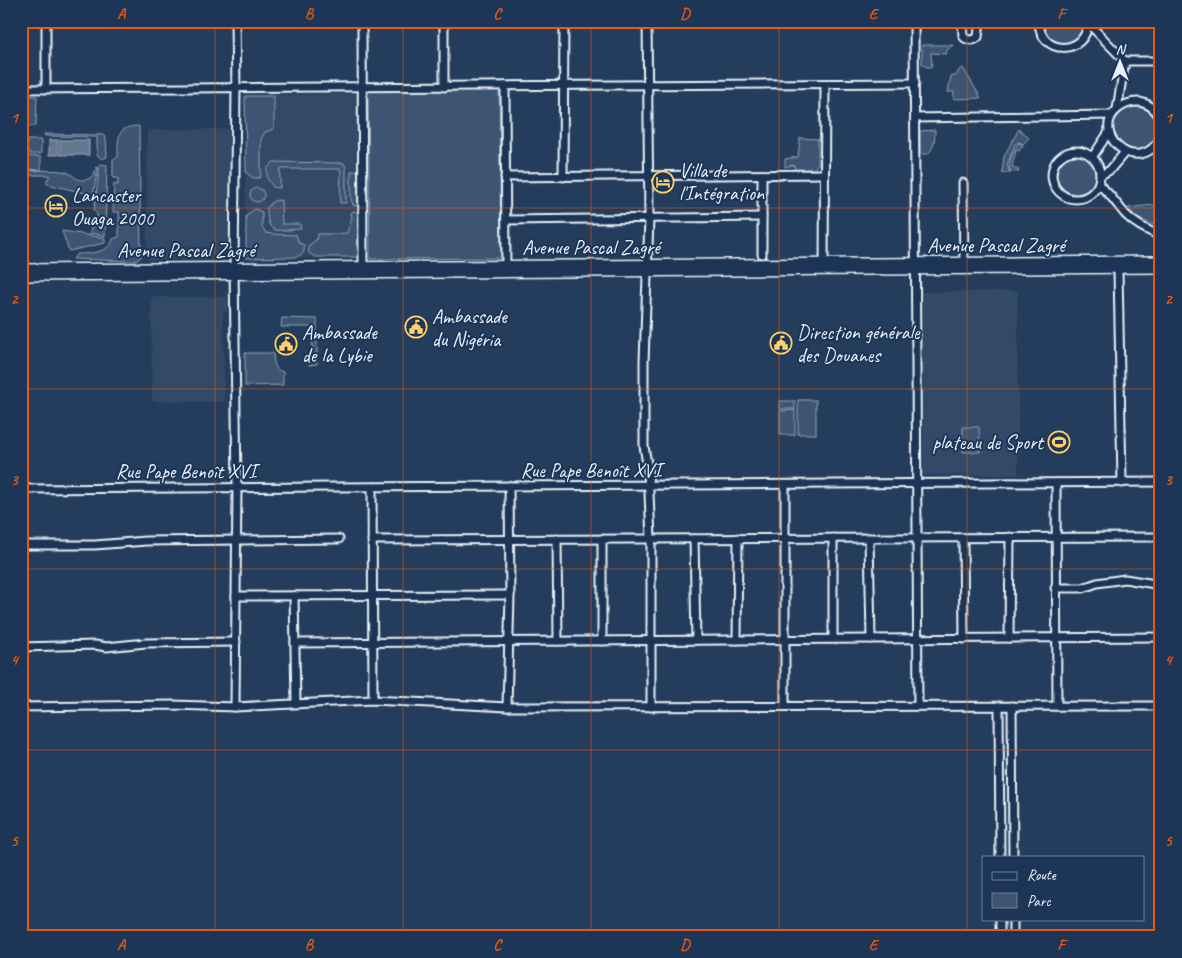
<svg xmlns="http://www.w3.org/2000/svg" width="1182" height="958" font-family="Caveat,sans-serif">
<rect width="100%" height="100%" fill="#253d5d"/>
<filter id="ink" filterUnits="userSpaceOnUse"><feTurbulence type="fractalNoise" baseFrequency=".02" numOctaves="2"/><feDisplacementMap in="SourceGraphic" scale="10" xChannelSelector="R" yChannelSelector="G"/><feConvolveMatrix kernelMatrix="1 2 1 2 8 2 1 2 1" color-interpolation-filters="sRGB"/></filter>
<g filter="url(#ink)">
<!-- built -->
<g fill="#334a68">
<path d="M 357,94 L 359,257 L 246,258 L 245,95 Z"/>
<path d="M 229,129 L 231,259 L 147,260 L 147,130 Z"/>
<path d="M 1018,291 L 1018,475 L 923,475 L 922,292 Z"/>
<path d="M 151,297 L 228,297 L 228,311 L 223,312 L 224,402 L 152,401 Z"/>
</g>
<!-- green -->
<g fill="#3e5472" stroke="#93a2b5">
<path d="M 1042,21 L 1084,21 C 1083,43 1054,55 1044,33 C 1043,30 1042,25 1042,21 Z"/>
<path d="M 922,45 L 953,45 L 947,50 L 946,54 L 931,53 L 932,67 L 927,67 L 922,64 Z"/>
<path d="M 963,68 L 981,98 L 954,99 L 954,92 L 948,92 L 951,76 L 956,76 L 959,70 Z"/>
<path d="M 499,90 L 501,258 L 370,259 L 368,91 Z"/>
<path d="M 21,96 L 37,96 L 36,126 L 21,126 Z"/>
<path d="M 245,96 L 274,96 L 274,129 L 265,132 L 261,139 L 261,175 L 259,178 L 253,178 L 246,172 Z"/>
<circle cx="1135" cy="129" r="22"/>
<path d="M 139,126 L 141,257 L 135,261 L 73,259 L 77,254 C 88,254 110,253 113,239 L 119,237 L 119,212 L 113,212 L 114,184 L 118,185 L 118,178 L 113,178 L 113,159 L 118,157 C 118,138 116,126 139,126 Z"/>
<path d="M 1019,129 L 1029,138 L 1023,144 L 1019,142 L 1015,144 L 1007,165 L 1010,173 L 1002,173 L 1004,156 Z"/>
<path d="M 935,130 C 935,139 934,148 928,154 L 920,154 L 920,131 Z"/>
<path d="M 44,134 L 103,135 L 106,138 L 107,157 L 102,159 L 97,155 L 97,137 L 45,136 Z"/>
<path d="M 800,138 L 818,139 L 818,164 L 814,169 L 795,170 L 794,165 L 785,167 L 785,159 L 798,157 Z"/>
<path d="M 27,140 L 41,140 L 41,154 L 30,154 L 27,150 Z"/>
<path d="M 1019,143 L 1023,145 L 1022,148 L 1020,148 L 1019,151 L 1016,150 L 1012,167 L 1018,169 L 1019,172 L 1010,171 C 1007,164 1014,149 1019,143 Z"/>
<circle cx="1077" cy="175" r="20"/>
<path d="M 30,156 L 41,157 L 41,170 L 26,169 L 26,161 Z"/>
<path d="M 273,162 L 344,163 L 346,168 L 346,203 L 340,203 L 341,169 L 280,169 L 280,188 L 273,187 L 267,178 L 267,169 Z"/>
<path d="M 100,164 L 107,165 L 105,236 L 90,233 L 93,221 L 97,218 L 97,214 L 94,211 Z"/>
<path d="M 96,167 L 98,168 L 93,195 L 47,184 L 47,179 L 49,178 L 49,175 L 21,175 L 21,171 C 34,171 54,169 66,172 C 72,173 76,181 83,180 C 91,180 95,174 96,167 Z"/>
<path d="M 351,171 L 358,171 L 358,206 L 353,205 L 351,199 Z"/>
<circle cx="257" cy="195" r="7"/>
<path d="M 281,200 L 282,224 L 300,224 L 301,229 C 277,230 267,237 267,208 L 273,201 Z"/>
<path d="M 1161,204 L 1161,228 L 1137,218 L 1128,208 Z"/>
<path d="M 255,209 L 262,212 L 262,227 L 266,233 L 271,234 L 296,235 L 299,243 L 304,245 L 304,252 L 297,257 L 246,258 L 246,216 Z"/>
<path d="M 353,211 L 359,213 L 359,257 L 315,257 L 309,253 L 308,246 L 316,240 L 318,234 L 336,234 L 347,233 L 352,218 L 351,213 Z"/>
<path d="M 62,231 L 105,238 L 105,243 L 69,251 Z"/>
<path d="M 282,318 L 317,319 L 317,364 L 309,365 L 308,361 L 311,360 L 313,357 L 312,327 L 281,327 Z"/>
<path d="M 245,353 L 273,353 C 274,361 273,370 283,372 L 283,385 L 245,386 Z"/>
<rect x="798" y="400" width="18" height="34"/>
<rect x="780" y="401" width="15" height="8"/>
<path d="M 795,410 L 795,435 L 780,435 L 780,411 Z"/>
<path d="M 963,427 L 979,427 L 980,452 L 963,452 Z"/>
</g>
<!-- water -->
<g fill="#657890" stroke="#99a8ba">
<rect x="49" y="140" width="9" height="15"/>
<rect x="60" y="140" width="29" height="15"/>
</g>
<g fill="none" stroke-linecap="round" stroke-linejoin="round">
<!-- street casing -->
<g stroke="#e8f1f8" stroke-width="11">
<g id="street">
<path d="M 46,21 L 46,89"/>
<path d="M 235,21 L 236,88 L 234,267 L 237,487 L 235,707"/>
<path d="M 362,21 L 363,271"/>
<path d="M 444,21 L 444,87"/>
<path d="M 647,21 L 649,219 L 644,362 L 644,446 L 648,470 L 651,539 L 651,707"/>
<path d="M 914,21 L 918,706"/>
<path d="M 962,21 L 963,36 C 966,41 974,41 978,37 L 980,21"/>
<path d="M 1039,21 C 1039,56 1087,56 1088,22"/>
<path d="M 1088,23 L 1125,61 L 1155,61 L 1161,59"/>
<path d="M 505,86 L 506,270"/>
<path d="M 21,89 L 915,83"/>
<path d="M 1117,109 L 1125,61"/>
<path d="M 915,118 L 1112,115"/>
<path d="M 1161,119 C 1156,110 1149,102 1137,102 C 1130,102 1125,104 1119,108 C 1087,132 1138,180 1161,137"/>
<circle cx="1076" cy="175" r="24"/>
<path d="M 1093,156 L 1109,132"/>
<path d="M 1101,175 L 1110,170 L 1125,152"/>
<path d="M 505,177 L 823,174"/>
<path d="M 563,177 L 564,21"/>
<path d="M 963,183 L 964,267"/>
<path d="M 1099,185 C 1110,193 1117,205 1126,215 C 1136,225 1148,231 1161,236"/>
<path d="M 506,220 L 762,217"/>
<path d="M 762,254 L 762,175"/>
<path d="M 824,268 L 825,84"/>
<path d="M 1118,269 L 1122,483"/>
<path d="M 1056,483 L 1057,706"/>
<path d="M 785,485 L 785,706"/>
<path d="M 372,487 L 373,700"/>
<path d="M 21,489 L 1161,482"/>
<path d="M 833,538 L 833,639"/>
<path d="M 869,538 L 871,639"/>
<path d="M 963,538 L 964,639"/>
<path d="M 557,539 L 558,641"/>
<path d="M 602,539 L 602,641"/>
<path d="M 694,539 L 696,640"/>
<path d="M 372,540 L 1161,537"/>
<path d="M 21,545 L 95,545 L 146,541 L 339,539"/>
<path d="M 1055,588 L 1083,588 L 1097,583 L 1125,579 L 1161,585"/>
<path d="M 236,596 L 510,595"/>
<path d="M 294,596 L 296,703"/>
<path d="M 1009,638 L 1010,537"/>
<path d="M 737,640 L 738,538"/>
<path d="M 295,643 L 1161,637"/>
<path d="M 21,647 L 95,645 L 106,647 L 146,643 L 236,642"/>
<path d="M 999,706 L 1000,857"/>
<path d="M 1012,706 L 1013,857"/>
<path d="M 21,707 L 173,705 L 235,707 L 373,700 L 507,707 L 1161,706"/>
<path d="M 507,707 L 510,595 L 509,486"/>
<path d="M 1000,919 L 1000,937"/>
<path d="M 1013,919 L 1013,937"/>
</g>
</g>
<!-- secondary casing -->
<g stroke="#e8f1f8" stroke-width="12">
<g id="secondary">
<path d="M 21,269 L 1161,261"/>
<path d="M 21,276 L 1161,268"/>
</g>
</g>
<!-- street -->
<use href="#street" stroke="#1d3557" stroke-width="7"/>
<!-- secondary -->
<use href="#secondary" stroke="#1d3557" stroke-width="9"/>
</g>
</g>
<!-- grid -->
<path fill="none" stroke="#e8590c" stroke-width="1" stroke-opacity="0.55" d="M 215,21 L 215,937M 403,21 L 403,937M 591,21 L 591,937M 779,21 L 779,937M 967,21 L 967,937M 21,208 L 1161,208M 21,389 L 1161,389M 21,569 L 1161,569M 21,750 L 1161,750"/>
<!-- icons -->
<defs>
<g id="hotel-ring" transform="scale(1.125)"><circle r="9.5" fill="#1d3557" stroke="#ffd166" stroke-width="1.5"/><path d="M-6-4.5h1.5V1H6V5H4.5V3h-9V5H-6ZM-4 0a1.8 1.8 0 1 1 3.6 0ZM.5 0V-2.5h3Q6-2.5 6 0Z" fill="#ffd166"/></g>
<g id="civic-ring" transform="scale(1.125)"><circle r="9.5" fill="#1d3557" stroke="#ffd166" stroke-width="1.5"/><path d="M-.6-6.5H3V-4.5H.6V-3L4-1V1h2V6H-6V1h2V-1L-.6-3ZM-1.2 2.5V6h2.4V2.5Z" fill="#ffd166"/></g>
<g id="stadium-ring" transform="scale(1.125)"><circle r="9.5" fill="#1d3557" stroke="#ffd166" stroke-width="1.5"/><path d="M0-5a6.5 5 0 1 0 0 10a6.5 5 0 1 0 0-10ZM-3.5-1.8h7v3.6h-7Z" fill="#ffd166"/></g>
</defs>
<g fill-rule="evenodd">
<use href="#hotel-ring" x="663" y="182"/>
<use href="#hotel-ring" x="56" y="206"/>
<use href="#civic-ring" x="416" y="327"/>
<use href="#civic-ring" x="781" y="343"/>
<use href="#civic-ring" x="286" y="344"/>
<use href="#stadium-ring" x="1059" y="442"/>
</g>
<g text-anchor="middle" stroke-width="4" stroke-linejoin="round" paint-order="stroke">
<!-- poi labels -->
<g font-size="20" fill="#e8f1f8" stroke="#1d3557" text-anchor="start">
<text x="679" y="177">Villa de<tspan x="679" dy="23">l'Intégration</tspan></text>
<text x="72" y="202">Lancaster<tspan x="72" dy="23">Ouaga 2000</tspan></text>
<text x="432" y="323">Ambassade<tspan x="432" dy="23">du Nigéria</tspan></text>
<text x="302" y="339">Ambassade<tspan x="302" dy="23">de la Lybie</tspan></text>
<text x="797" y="339">Direction générale<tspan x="797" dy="23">des Douanes</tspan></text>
<text x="1043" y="449" text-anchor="end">plateau de Sport</text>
</g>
<!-- street labels -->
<g font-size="20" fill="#e8f1f8" stroke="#1d3557">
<text x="996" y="252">Avenue Pascal Zagré</text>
<text x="591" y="254">Avenue Pascal Zagré</text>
<text x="186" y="257">Avenue Pascal Zagré</text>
<text x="591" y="477">Rue Pape Benoît XVI</text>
<text x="186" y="478">Rue Pape Benoît XVI</text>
</g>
</g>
<!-- margin -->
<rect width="1182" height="958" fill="none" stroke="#1d3557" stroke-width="55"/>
<!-- legend -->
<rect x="982" y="856" width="162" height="65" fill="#1d3557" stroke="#6e8097"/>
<rect x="992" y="872" width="25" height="8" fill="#1d3557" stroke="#6e8097"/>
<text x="1027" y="880" font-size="15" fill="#e8f1f8">Route</text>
<rect x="992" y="893" width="25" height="15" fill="#3e5472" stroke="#6e8097"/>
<text x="1027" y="906" font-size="15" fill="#e8f1f8">Parc</text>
<!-- north arrow -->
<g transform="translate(1120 62)" stroke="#1d3557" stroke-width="4" paint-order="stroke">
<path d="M0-4L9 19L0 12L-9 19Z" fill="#e8f1f8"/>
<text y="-8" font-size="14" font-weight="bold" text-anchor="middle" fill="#e8f1f8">N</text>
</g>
<rect x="28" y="28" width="1126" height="902" fill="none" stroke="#e8590c" stroke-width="2"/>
<g font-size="16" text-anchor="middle" font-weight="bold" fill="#e8590c">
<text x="121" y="19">A</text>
<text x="309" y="19">B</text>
<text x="497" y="19">C</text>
<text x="685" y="19">D</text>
<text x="873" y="19">E</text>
<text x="1061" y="19">F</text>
<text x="14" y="123">1</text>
<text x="1168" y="123">1</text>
<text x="14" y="304">2</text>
<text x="1168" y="304">2</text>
<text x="14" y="485">3</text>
<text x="1168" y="485">3</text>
<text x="14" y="665">4</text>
<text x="1168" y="665">4</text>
<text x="14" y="846">5</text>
<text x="1168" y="846">5</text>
<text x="121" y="950">A</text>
<text x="309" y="950">B</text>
<text x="497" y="950">C</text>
<text x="685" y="950">D</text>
<text x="873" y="950">E</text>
<text x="1061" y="950">F</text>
</g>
</svg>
